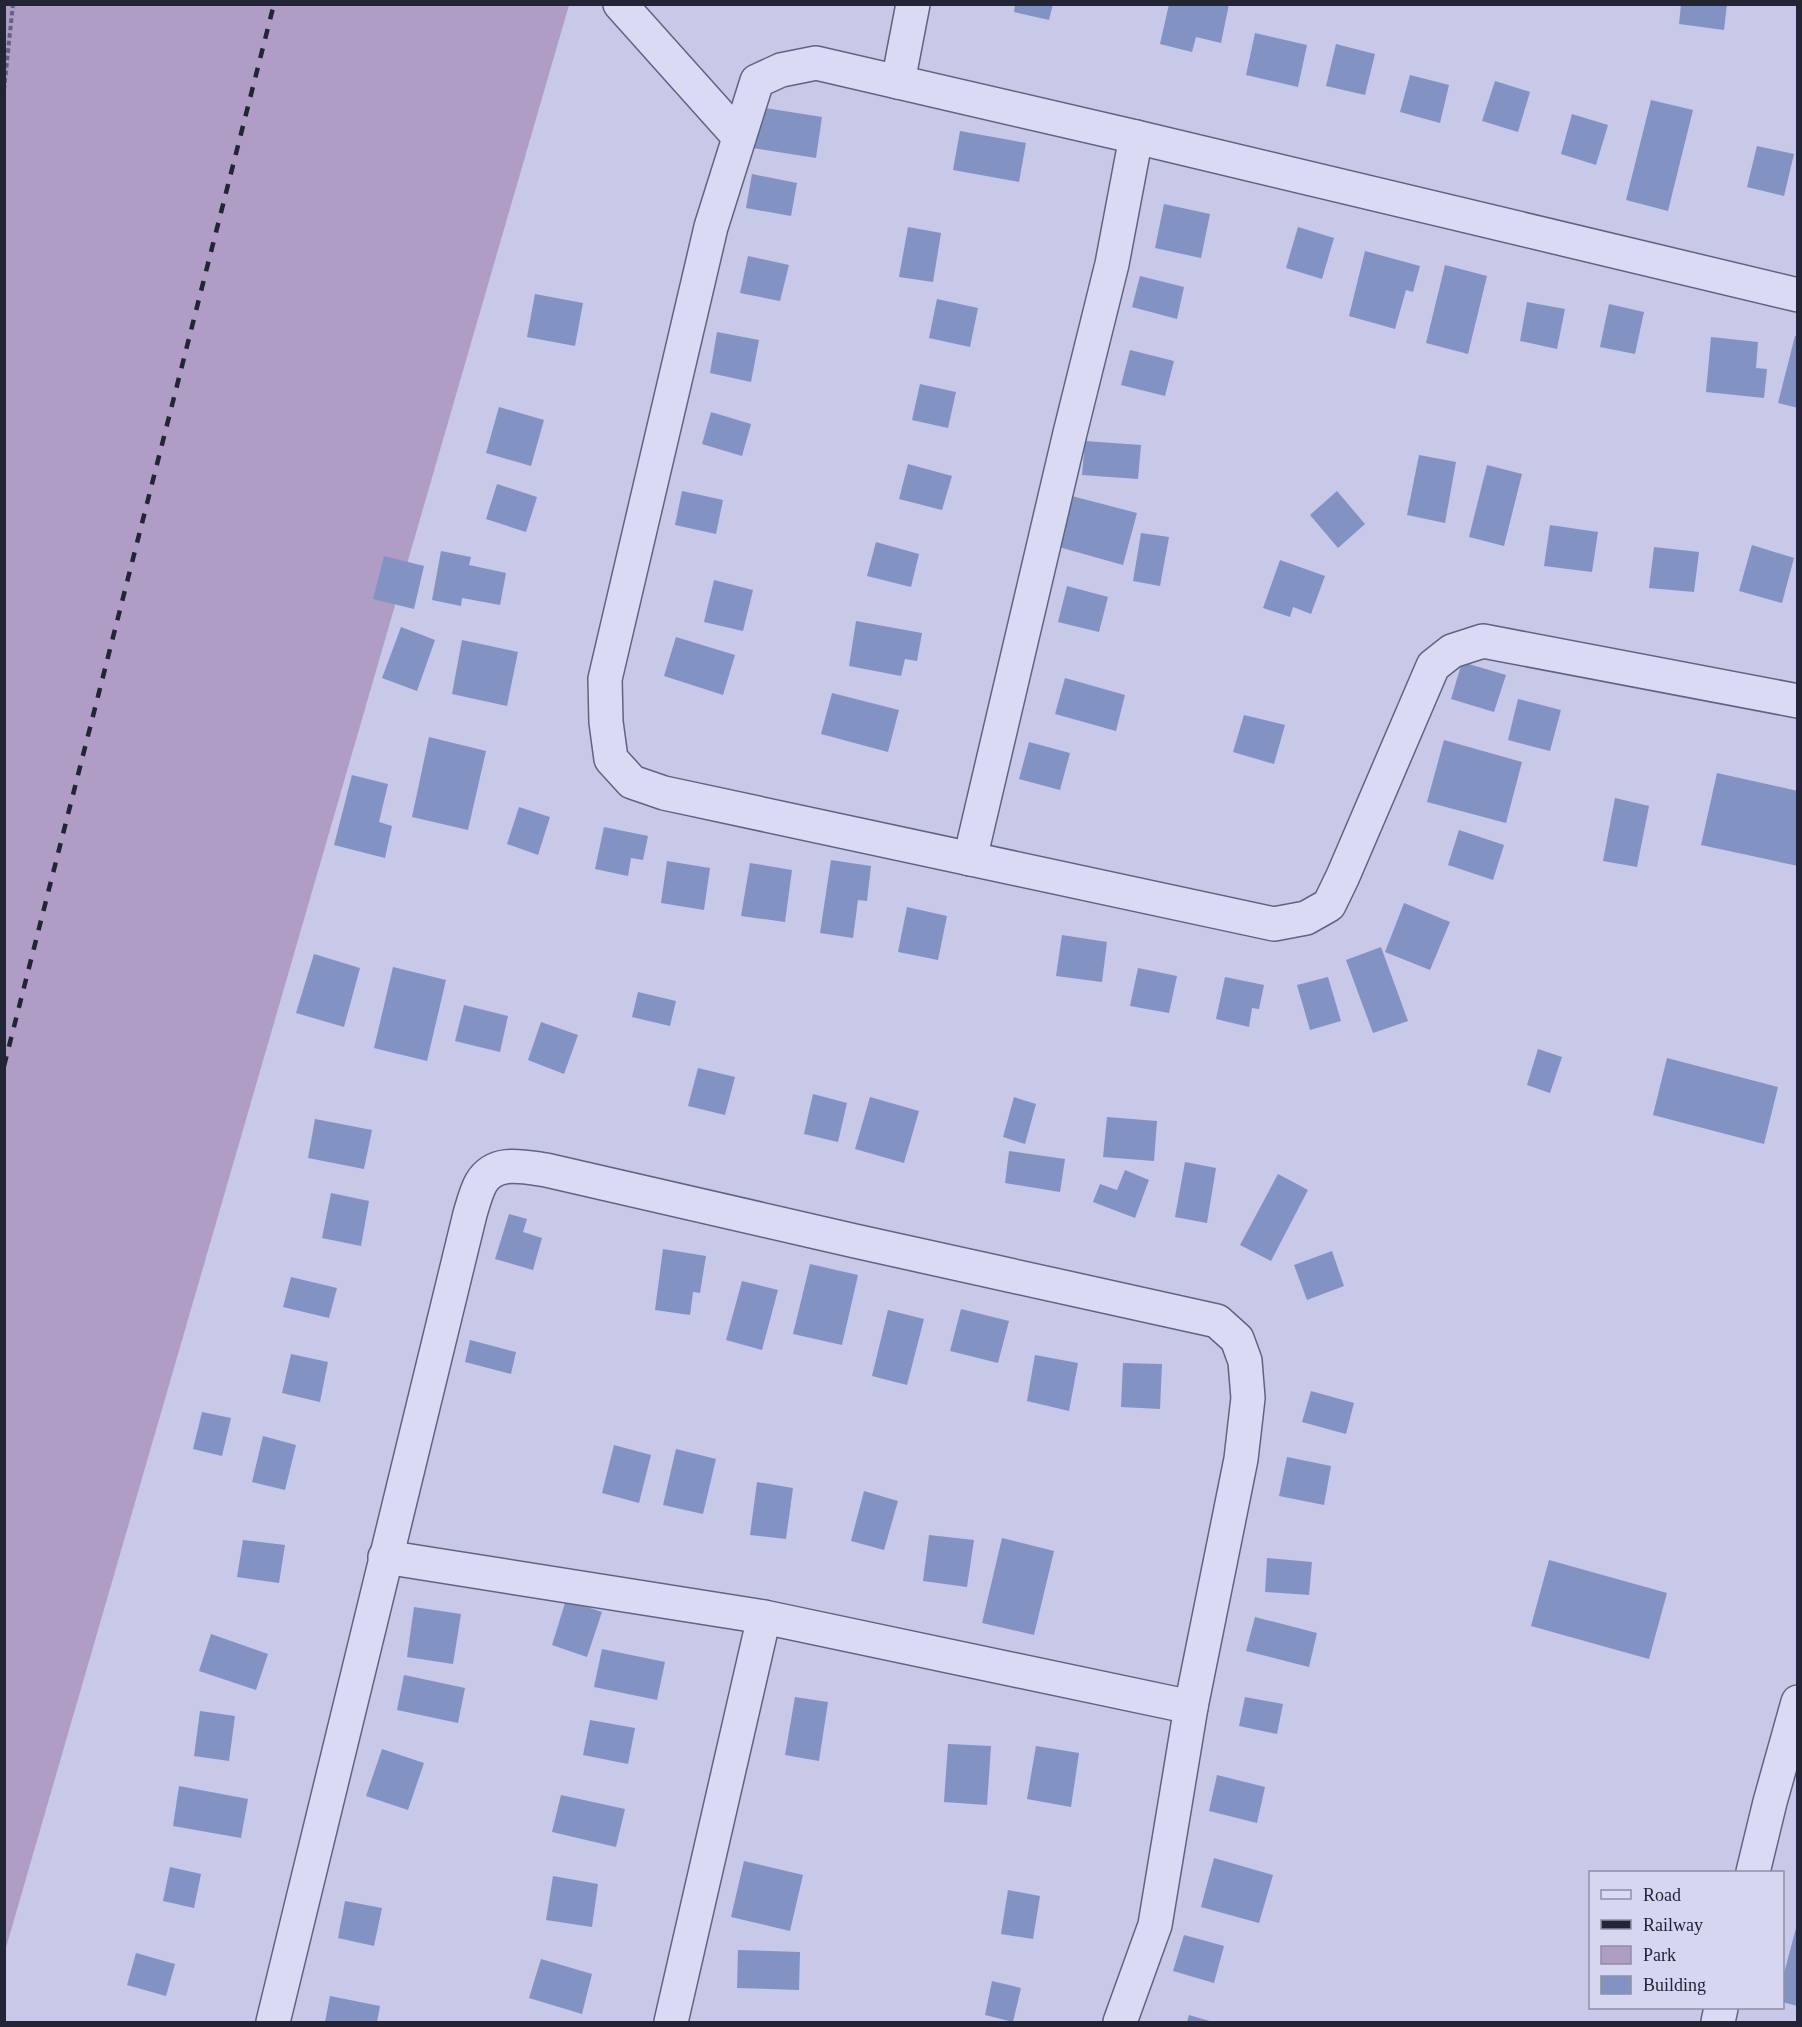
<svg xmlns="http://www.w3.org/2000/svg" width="1802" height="2027" font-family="Georgia,serif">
<rect width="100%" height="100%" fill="#c8c8e9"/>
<!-- green -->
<path fill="#af9dc6" d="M 5,5 L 569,5 L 5,1951 Z"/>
<!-- building -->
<g fill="#8293c3">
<path d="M 1015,4 L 1053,4 L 1049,20 L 1014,12 Z"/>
<path d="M 1169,4 L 1229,4 L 1221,43 L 1196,37 L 1192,52 L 1160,44 Z"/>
<path d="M 1681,4 L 1727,4 L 1724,30 L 1679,24 Z"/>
<path d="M 1255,33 L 1307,45 L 1298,87 L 1246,75 Z"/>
<path d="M 1336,44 L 1375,54 L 1365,95 L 1326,86 Z"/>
<path d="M 1410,75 L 1449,85 L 1440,123 L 1400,112 Z"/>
<path d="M 1495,81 L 1530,92 L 1518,132 L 1482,121 Z"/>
<path d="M 1651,100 L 1693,110 L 1668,211 L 1626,200 Z"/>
<path d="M 759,107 L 822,117 L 816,158 L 753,148 Z"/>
<path d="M 1572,114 L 1608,125 L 1596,165 L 1561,154 Z"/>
<path d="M 960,131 L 1026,143 L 1019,182 L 953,170 Z"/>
<path d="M 1757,146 L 1794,154 L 1784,196 L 1747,187 Z"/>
<path d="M 752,174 L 797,183 L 791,216 L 746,208 Z"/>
<path d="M 1164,204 L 1210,214 L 1201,258 L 1155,248 Z"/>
<path d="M 908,227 L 941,233 L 933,282 L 899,277 Z"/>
<path d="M 1298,227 L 1334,238 L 1322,279 L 1286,268 Z"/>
<path d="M 1365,251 L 1420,266 L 1413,292 L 1406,290 L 1395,329 L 1349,316 Z"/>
<path d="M 748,256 L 789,265 L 780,301 L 740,293 Z"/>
<path d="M 1445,265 L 1487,276 L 1468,354 L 1426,343 Z"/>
<path d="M 1140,276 L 1184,287 L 1177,319 L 1132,307 Z"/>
<path d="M 535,294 L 583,303 L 575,346 L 527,337 Z"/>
<path d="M 937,299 L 978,308 L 970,347 L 929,338 Z"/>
<path d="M 1527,302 L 1565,309 L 1557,349 L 1520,341 Z"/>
<path d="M 1609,304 L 1644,312 L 1635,354 L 1600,347 Z"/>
<path d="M 717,332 L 759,340 L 751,382 L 710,373 Z"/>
<path d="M 1795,336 L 1798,336 L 1798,408 L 1778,403 Z"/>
<path d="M 1711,337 L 1758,342 L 1756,368 L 1767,369 L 1764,398 L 1706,392 Z"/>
<path d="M 1130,350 L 1174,361 L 1165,396 L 1121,385 Z"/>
<path d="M 920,384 L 956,392 L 948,428 L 912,420 Z"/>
<path d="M 499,407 L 544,420 L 531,466 L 486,453 Z"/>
<path d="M 711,412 L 751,424 L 742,456 L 702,444 Z"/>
<path d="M 1085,441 L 1141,445 L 1138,479 L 1082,475 Z"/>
<path d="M 1419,455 L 1456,462 L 1445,523 L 1407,515 Z"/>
<path d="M 908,464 L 952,476 L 942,510 L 899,499 Z"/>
<path d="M 1487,465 L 1522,474 L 1504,546 L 1469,537 Z"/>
<path d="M 497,484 L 537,497 L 526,532 L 486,519 Z"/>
<path d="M 682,491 L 723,500 L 716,534 L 675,525 Z"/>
<path d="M 1337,491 L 1365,524 L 1338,548 L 1310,515 Z"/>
<path d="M 1068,495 L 1137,513 L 1123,565 L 1055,546 Z"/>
<path d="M 1550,525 L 1598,532 L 1592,572 L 1544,566 Z"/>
<path d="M 1141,533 L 1169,537 L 1160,586 L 1133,581 Z"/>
<path d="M 876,542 L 919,554 L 911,587 L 867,576 Z"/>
<path d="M 1752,545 L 1794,558 L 1782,603 L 1739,591 Z"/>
<path d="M 1654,547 L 1699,552 L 1694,592 L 1649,588 Z"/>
<path d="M 441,551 L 471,557 L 469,565 L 506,573 L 500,605 L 462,598 L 461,606 L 432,600 Z"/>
<path d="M 384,556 L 424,566 L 414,609 L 373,599 Z"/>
<path d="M 1280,560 L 1325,576 L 1311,614 L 1293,607 L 1290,617 L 1263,608 Z"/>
<path d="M 714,580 L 753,590 L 743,631 L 704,622 Z"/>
<path d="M 1067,586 L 1108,597 L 1099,632 L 1058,622 Z"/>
<path d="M 856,621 L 922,633 L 917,661 L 905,659 L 901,676 L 849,666 Z"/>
<path d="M 401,627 L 435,640 L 417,691 L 382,678 Z"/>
<path d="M 676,637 L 735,655 L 723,695 L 664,676 Z"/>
<path d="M 462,640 L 518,652 L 507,706 L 452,694 Z"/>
<path d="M 1462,662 L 1506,675 L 1494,712 L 1451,699 Z"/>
<path d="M 1065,678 L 1125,695 L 1116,731 L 1055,714 Z"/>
<path d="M 832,693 L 899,710 L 888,752 L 821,734 Z"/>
<path d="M 1518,699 L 1561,710 L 1550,751 L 1508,740 Z"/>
<path d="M 1244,715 L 1285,725 L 1274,764 L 1233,752 Z"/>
<path d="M 429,737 L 486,751 L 468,830 L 412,817 Z"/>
<path d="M 1444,740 L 1522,762 L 1506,823 L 1427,802 Z"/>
<path d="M 1029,742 L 1070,753 L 1060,790 L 1019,779 Z"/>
<path d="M 1717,773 L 1798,791 L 1798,866 L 1701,845 Z"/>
<path d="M 352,775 L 388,784 L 379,822 L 392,826 L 385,858 L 334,845 Z"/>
<path d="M 1615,798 L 1649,806 L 1637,867 L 1603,861 Z"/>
<path d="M 519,807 L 550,817 L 538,855 L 507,844 Z"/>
<path d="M 604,827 L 648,836 L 643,860 L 631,858 L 628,876 L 595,869 Z"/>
<path d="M 1459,830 L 1504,845 L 1493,880 L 1448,865 Z"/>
<path d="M 831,860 L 871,866 L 867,901 L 858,900 L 853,938 L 820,933 Z"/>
<path d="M 667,861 L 710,868 L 704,910 L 661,903 Z"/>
<path d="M 750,863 L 792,870 L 785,922 L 741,916 Z"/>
<path d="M 1404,903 L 1450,922 L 1430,970 L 1385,952 Z"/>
<path d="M 907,907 L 947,916 L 938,960 L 898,952 Z"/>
<path d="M 1062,935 L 1107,942 L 1102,982 L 1056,976 Z"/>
<path d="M 1381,947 L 1408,1021 L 1373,1033 L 1346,960 Z"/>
<path d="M 314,954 L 360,968 L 344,1027 L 296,1013 Z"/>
<path d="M 393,967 L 446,980 L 427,1061 L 374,1048 Z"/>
<path d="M 1138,968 L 1177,976 L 1169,1013 L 1130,1006 Z"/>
<path d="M 1225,977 L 1264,985 L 1259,1009 L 1252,1008 L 1249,1027 L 1216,1019 Z"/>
<path d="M 1328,977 L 1341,1021 L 1310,1030 L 1297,985 Z"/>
<path d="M 638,992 L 676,1001 L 670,1026 L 632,1017 Z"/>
<path d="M 464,1005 L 508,1016 L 500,1052 L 455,1041 Z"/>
<path d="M 541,1022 L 578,1035 L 564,1074 L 528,1060 Z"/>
<path d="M 1538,1049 L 1562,1057 L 1550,1093 L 1527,1085 Z"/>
<path d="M 1667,1058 L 1778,1087 L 1764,1144 L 1653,1115 Z"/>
<path d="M 698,1068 L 735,1077 L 725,1115 L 688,1106 Z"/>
<path d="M 813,1094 L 847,1103 L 838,1142 L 804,1134 Z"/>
<path d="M 870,1097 L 919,1111 L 904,1163 L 855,1149 Z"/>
<path d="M 1014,1097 L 1036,1104 L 1025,1144 L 1003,1137 Z"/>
<path d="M 1107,1117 L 1157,1121 L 1154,1161 L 1103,1157 Z"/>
<path d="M 315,1119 L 372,1130 L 364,1169 L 308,1158 Z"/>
<path d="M 1009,1151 L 1065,1159 L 1060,1192 L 1005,1183 Z"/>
<path d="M 1185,1162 L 1216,1168 L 1207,1223 L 1175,1217 Z"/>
<path d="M 1125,1170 L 1149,1180 L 1135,1218 L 1093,1202 L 1100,1184 L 1117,1190 Z"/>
<path d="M 1278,1174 L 1308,1190 L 1271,1261 L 1240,1245 Z"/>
<path d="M 331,1193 L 369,1201 L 361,1246 L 322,1238 Z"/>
<path d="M 509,1214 L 527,1219 L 523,1232 L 542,1238 L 533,1270 L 495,1259 Z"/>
<path d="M 663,1249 L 706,1256 L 700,1293 L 693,1292 L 690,1315 L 655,1310 Z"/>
<path d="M 1332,1251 L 1344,1286 L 1307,1300 L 1294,1265 Z"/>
<path d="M 810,1264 L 858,1275 L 842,1345 L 793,1334 Z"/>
<path d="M 291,1277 L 337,1288 L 329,1318 L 283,1307 Z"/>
<path d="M 742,1281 L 778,1290 L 762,1350 L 726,1340 Z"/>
<path d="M 961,1309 L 1009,1321 L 998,1363 L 950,1351 Z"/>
<path d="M 888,1310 L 924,1319 L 907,1385 L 872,1376 Z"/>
<path d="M 470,1340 L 516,1352 L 511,1374 L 465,1362 Z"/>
<path d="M 291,1354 L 328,1362 L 320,1402 L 282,1393 Z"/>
<path d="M 1035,1355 L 1078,1363 L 1069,1411 L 1027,1401 Z"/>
<path d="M 1123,1363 L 1162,1364 L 1160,1409 L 1121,1407 Z"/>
<path d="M 1311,1391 L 1354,1403 L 1346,1434 L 1302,1422 Z"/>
<path d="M 202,1412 L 231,1418 L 222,1456 L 193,1449 Z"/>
<path d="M 263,1436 L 296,1445 L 285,1490 L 252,1482 Z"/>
<path d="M 614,1445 L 651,1455 L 639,1503 L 602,1493 Z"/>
<path d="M 676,1449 L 716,1459 L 703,1514 L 663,1505 Z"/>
<path d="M 1287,1457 L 1331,1466 L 1324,1505 L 1279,1496 Z"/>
<path d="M 757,1482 L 793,1488 L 786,1539 L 750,1535 Z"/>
<path d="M 864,1491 L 898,1501 L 884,1550 L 851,1541 Z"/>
<path d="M 929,1535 L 974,1540 L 967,1587 L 923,1581 Z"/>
<path d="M 1002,1538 L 1054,1551 L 1034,1635 L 982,1623 Z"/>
<path d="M 243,1540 L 285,1545 L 279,1583 L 237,1577 Z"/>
<path d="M 1267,1558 L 1312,1562 L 1309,1595 L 1265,1592 Z"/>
<path d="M 1549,1560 L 1667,1593 L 1649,1659 L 1531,1626 Z"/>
<path d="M 566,1600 L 602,1612 L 587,1657 L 552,1645 Z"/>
<path d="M 414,1607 L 461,1614 L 453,1664 L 407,1657 Z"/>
<path d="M 1255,1617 L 1317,1633 L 1309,1667 L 1246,1651 Z"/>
<path d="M 211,1634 L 268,1654 L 256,1690 L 199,1671 Z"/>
<path d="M 602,1649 L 665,1662 L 657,1700 L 594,1687 Z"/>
<path d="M 404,1675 L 465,1688 L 458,1723 L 397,1710 Z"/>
<path d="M 795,1697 L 828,1702 L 819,1761 L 785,1755 Z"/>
<path d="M 1245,1697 L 1283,1704 L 1277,1734 L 1239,1726 Z"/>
<path d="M 200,1711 L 235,1716 L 229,1761 L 194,1756 Z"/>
<path d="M 590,1720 L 635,1728 L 628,1764 L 583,1755 Z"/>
<path d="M 948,1744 L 991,1746 L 987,1805 L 944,1802 Z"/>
<path d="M 1036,1746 L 1079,1753 L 1071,1807 L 1027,1799 Z"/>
<path d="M 382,1749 L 424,1763 L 408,1810 L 366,1796 Z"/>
<path d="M 1217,1775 L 1265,1787 L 1257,1823 L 1209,1811 Z"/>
<path d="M 179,1786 L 248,1799 L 241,1838 L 173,1826 Z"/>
<path d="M 561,1795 L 625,1809 L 616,1847 L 552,1832 Z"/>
<path d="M 1214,1858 L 1273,1875 L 1259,1923 L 1201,1907 Z"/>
<path d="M 744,1861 L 803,1875 L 790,1931 L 731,1917 Z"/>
<path d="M 170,1867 L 201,1874 L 194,1908 L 163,1901 Z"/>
<path d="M 553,1876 L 598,1884 L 592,1927 L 546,1920 Z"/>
<path d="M 1008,1890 L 1040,1896 L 1033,1939 L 1001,1934 Z"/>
<path d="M 345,1901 L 382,1908 L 374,1946 L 338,1938 Z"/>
<path d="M 1797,1924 L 1798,1924 L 1798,2006 L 1782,2002 L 1782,1981 Z"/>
<path d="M 1184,1935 L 1224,1946 L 1214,1983 L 1173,1971 Z"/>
<path d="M 738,1950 L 800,1952 L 799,1990 L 737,1988 Z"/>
<path d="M 136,1953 L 175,1964 L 166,1996 L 127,1985 Z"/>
<path d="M 541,1959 L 592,1974 L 582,2014 L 529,1998 Z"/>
<path d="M 992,1981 L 1021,1988 L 1013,2022 L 985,2015 Z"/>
<path d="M 330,1996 L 380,2006 L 377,2022 L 325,2022 Z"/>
<path d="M 1189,2015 L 1213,2022 L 1187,2022 Z"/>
</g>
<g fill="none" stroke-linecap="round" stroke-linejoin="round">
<!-- street casing -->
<g stroke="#5f6483" stroke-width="36">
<g id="street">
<path d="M 620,4 L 739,137"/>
<path d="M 898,82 L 913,4"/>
<path d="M 1798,295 L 1136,137 L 816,63 L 781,70 L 757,81 L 711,227 L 605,679 L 606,722 L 611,759 L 632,782 L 664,793 L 1274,924 L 1306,918 L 1329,905 L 1343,876 L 1433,666 L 1452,651 L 1483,641 L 1798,701"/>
<path d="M 970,859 L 1070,433 L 1112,264 L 1136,137"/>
<path d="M 385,1557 L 764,1617 L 1191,1707"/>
<path d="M 1753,1872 L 1770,1802 L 1798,1702"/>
<path d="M 273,2022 L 470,1214 C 473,1204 476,1192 481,1183 C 495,1159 524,1167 546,1170 L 855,1241 L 1217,1321 L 1237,1339 L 1245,1361 L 1248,1398 L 1241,1459 L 1191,1707 L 1155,1925 L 1120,2022"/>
<path d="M 671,2022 L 764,1617"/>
<path d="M 1718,2022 L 1721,2008"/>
</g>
</g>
<!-- path -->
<path stroke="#5f6483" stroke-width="4" stroke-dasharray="4.5 3" stroke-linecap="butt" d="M 4,90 L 13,4"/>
<!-- street -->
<use href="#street" stroke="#dbdaf5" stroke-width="33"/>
<!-- rail -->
<path stroke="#212535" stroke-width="4.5" stroke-dasharray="10 10" stroke-linecap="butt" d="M 4,1066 L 274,4"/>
</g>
<!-- border -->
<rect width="1802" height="2027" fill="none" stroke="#212535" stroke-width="12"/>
<!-- legend -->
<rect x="1589" y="1871" width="195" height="138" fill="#d7d6f1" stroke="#8e8fa6" stroke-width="1.5"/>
<rect x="1601" y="1890" width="30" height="9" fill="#dbdaf5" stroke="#8e8fa6" stroke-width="1.5"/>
<text x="1643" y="1901" font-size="18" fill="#212535">Road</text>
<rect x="1601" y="1920" width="30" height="9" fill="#212535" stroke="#8e8fa6" stroke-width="1.5"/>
<text x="1643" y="1931" font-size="18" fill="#212535">Railway</text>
<rect x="1601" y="1946" width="30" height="18" fill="#af9dc6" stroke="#8e8fa6" stroke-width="1.5"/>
<text x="1643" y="1961" font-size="18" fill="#212535">Park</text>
<rect x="1601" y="1976" width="30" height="18" fill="#8293c3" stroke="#8e8fa6" stroke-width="1.5"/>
<text x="1643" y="1991" font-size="18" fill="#212535">Building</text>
</svg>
